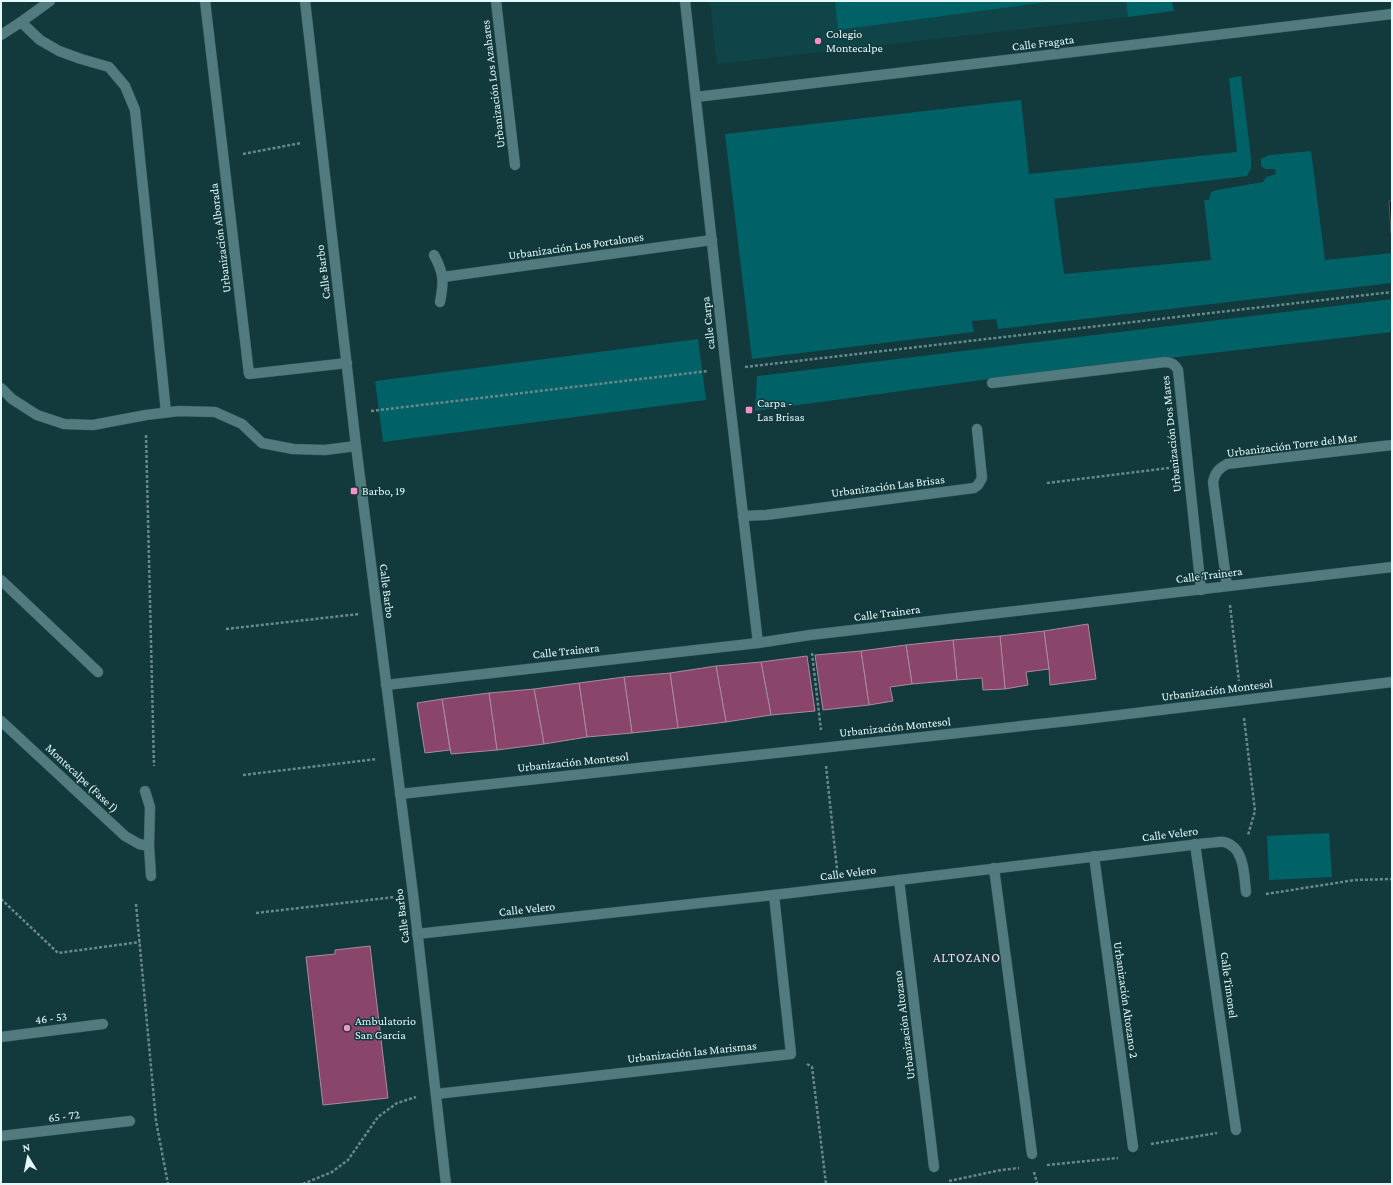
<svg xmlns="http://www.w3.org/2000/svg" width="1393" height="1185" font-family="'Crimson Pro',serif">
<rect width="100%" height="100%" fill="#12393c"/>
<!-- built -->
<path fill="#0f4549" d="M 710,1 L 1126,1 L 1128,17 L 717,64 Z"/>
<!-- green -->
<g fill="#006167">
<path d="M 835,1 L 1055,1 L 838,30 Z"/>
<path d="M 1126,1 L 1172,1 L 1174,11 L 1128,17 Z"/>
<path d="M 1241,76 L 1251,158 L 1251,168 L 1247,176 L 1054,199 L 1064,274 L 1211,260 L 1204,200 L 1209,200 L 1211,192 L 1217,190 L 1263,182 L 1266,177 L 1276,174 L 1275,169 L 1265,169 L 1261,166 L 1261,159 L 1269,155 L 1311,151 L 1325,260 L 1392,253 L 1392,283 L 998,329 L 996,319 L 972,321 L 974,332 L 752,359 L 725,134 L 1021,100 L 1029,174 L 1237,152 L 1229,78 Z"/>
<path d="M 1392,299 L 1392,332 L 982,380 L 755,411 L 757,376 Z"/>
<path d="M 698,339 L 706,400 L 383,442 L 375,381 Z"/>
<path d="M 1329,833 L 1332,877 L 1269,880 L 1267,836 Z"/>
</g>
<!-- water -->
<path fill="#0a191a" stroke="#4b5c5d" d="M 1389,201 L 1392,201 L 1391,233 Z"/>
<!-- building -->
<g fill="#89456a" stroke="#ab8c9b">
<path d="M 1088,624 L 1096,679 L 1050,685 L 1049,669 L 1044,631 Z"/>
<path d="M 1044,631 L 1049,669 L 1026,672 L 1028,685 L 1005,689 L 1000,636 Z"/>
<path d="M 1000,636 L 1005,689 L 983,690 L 982,678 L 957,680 L 953,640 Z"/>
<path d="M 953,640 L 957,680 L 912,684 L 906,645 Z"/>
<path d="M 906,645 L 912,684 L 890,687 L 893,701 L 869,705 L 861,651 Z"/>
<path d="M 861,651 L 869,705 L 823,710 L 815,655 Z"/>
<path d="M 807,656 L 815,711 L 771,715 L 761,662 Z"/>
<path d="M 761,662 L 771,715 L 726,722 L 716,666 Z"/>
<path d="M 716,666 L 726,722 L 678,728 L 670,673 Z"/>
<path d="M 670,673 L 678,728 L 632,733 L 624,677 Z"/>
<path d="M 624,677 L 632,733 L 587,737 L 579,683 Z"/>
<path d="M 579,683 L 587,737 L 544,744 L 534,689 Z"/>
<path d="M 534,689 L 544,744 L 497,750 L 489,693 Z"/>
<path d="M 489,693 L 497,750 L 451,754 L 442,699 Z"/>
<path d="M 442,699 L 450,750 L 425,753 L 417,703 Z"/>
<path d="M 370,946 L 388,1098 L 323,1105 L 306,957 L 335,954 L 335,950 Z"/>
</g>
<g fill="none" stroke-linecap="round" stroke-linejoin="round">
<!-- minor casing -->
<g stroke="#34585a" stroke-width="11">
<g id="minor">
<path d="M 205,1 L 249,374 L 347,363"/>
<path d="M 305,1 L 356,446 L 413,894 L 446,1184"/>
<path d="M 496,1 L 515,165"/>
<path d="M 685,1 L 726,369 L 758,643"/>
<path d="M 21,22 L 40,40 L 59,51 L 81,59 L 109,67 L 125,86 L 135,110 L 166,412"/>
<path d="M 696,97 L 1392,14"/>
<path d="M 434,255 C 444,273 444,282 440,302"/>
<path d="M 443,277 L 712,240"/>
<path d="M 992,383 L 1165,362 C 1171,362 1175,364 1178,370 L 1201,590"/>
<path d="M 1,388 L 12,399 L 37,415 L 64,424 L 93,425 L 146,415 L 179,411 L 215,412 L 242,424 L 262,443 L 293,449 L 325,450 L 356,446"/>
<path d="M 743,516 L 766,515 L 974,488 L 978,485 L 982,478 L 977,429"/>
<path d="M 1,580 L 98,672"/>
<path d="M 1227,586 L 1213,482 C 1215,473 1218,469 1227,464 L 1392,445"/>
<path d="M 386,685 L 758,643 L 810,635 L 1392,567"/>
<path d="M 1,721 L 125,836 L 139,844 L 149,846 L 151,876"/>
<path d="M 145,791 L 150,807 L 149,846"/>
<path d="M 400,794 L 1086,719 L 1392,682"/>
<path d="M 1195,844 L 1236,1130"/>
<path d="M 1094,856 L 1133,1147"/>
<path d="M 994,868 L 1032,1154"/>
<path d="M 899,880 L 934,1167"/>
<path d="M 417,934 L 774,895 L 1208,843 C 1213,843 1220,841 1224,842 C 1245,847 1244,876 1246,892"/>
<path d="M 1,1037 L 103,1024"/>
<path d="M 436,1094 L 791,1054 L 774,895"/>
<path d="M 1,1136 L 130,1121"/>
</g>
</g>
<!-- tertiary casing -->
<g stroke="#34585a" stroke-width="11">
<path id="tertiary" d="M 1,35 L 21,22 L 50,1"/>
</g>
<!-- path -->
<g stroke="#69888a" stroke-width="2.5" stroke-dasharray="3 2" stroke-linecap="butt">
<path d="M 243,154 L 301,143"/>
<path d="M 745,367 L 1392,292"/>
<path d="M 371,411 L 708,371"/>
<path d="M 146,435 L 154,766"/>
<path d="M 1047,483 L 1169,468"/>
<path d="M 1230,605 L 1239,681"/>
<path d="M 226,629 L 359,614"/>
<path d="M 812,653 L 821,730"/>
<path d="M 1244,718 L 1255,811 L 1248,835"/>
<path d="M 826,766 L 837,869"/>
<path d="M 243,775 L 377,759"/>
<path d="M 1266,894 L 1355,880 L 1392,879"/>
<path d="M 1,899 L 58,953 L 140,942"/>
<path d="M 136,904 L 156,1121 L 168,1184"/>
<path d="M 256,913 L 395,897"/>
<path d="M 807,1064 L 812,1067 L 826,1184"/>
<path d="M 1151,1144 L 1217,1133"/>
<path d="M 1047,1165 L 1118,1158"/>
<path d="M 1034,1172 L 1037,1183 L 1035,1184"/>
<path d="M 949,1181 L 1001,1170 L 1019,1168"/>
<path d="M 303,1184 L 332,1172 L 348,1160 L 378,1117 L 397,1103 L 416,1097"/>
</g>
<!-- minor -->
<use href="#minor" stroke="#517b7e" stroke-width="10"/>
<!-- tertiary -->
<use href="#tertiary" stroke="#517b7e" stroke-width="10"/>
</g>
<!-- markers -->
<g fill="#fa8fc8" stroke="#12393c" stroke-width="1.5">
<circle cx="818" cy="41" r="4"/>
<rect x="745" y="406" width="8" height="8" rx="2"/>
<rect x="350" y="487" width="8" height="8" rx="2"/>
<circle cx="347" cy="1028" r="4"/>
</g>
<g text-anchor="middle" stroke-width="3" stroke-linejoin="round" paint-order="stroke">
<!-- poi labels -->
<g font-size="12" fill="#e4f9fa" stroke="#12393c" text-anchor="start">
<text x="826" y="38">Colegio<tspan x="826" dy="14">Montecalpe</tspan></text>
<text x="757" y="407">Carpa -<tspan x="757" dy="14">Las Brisas</tspan></text>
<text x="362" y="495">Barbo, 19</text>
<text x="355" y="1025">Ambulatorio<tspan x="355" dy="14">San Garcia</tspan></text>
</g>
<!-- street labels -->
<g font-size="12" fill="#e4f9fa" stroke="#12393c">
<text transform="translate(1043 43) rotate(-7)" y="4">Calle Fragata</text>
<text transform="translate(493 84) rotate(-97)" y="4">Urbanización Los Azahares</text>
<text transform="translate(220 238) rotate(-97)" y="4">Urbanización Alborada</text>
<text transform="translate(576 246) rotate(-8)" y="4">Urbanización Los Portalones</text>
<text transform="translate(323 272) rotate(-97)" y="4">Calle Barbo</text>
<text transform="translate(708 323) rotate(-96)" y="4">calle Carpa</text>
<text transform="translate(1171 434) rotate(-96)" y="4">Urbanización Dos Mares</text>
<text transform="translate(1292 445) rotate(-7)" y="4">Urbanización Torre del Mar</text>
<text transform="translate(888 486) rotate(-7)" y="4">Urbanización Las Brisas</text>
<text transform="translate(1209 575) rotate(-7)" y="4">Calle Trainera</text>
<text transform="translate(387 591) rotate(83)" y="4">Calle Barbo</text>
<text transform="translate(887 613) rotate(-7)" y="4">Calle Trainera</text>
<text transform="translate(566 651) rotate(-6)" y="4">Calle Trainera</text>
<text transform="translate(1217 690) rotate(-7)" y="4">Urbanización Montesol</text>
<text transform="translate(895 727) rotate(-6)" y="4">Urbanización Montesol</text>
<text transform="translate(573 762) rotate(-6)" y="4">Urbanización Montesol</text>
<text transform="translate(82 778) rotate(43)" y="4">Montecalpe (Fase I)</text>
<text transform="translate(1170 834) rotate(-7)" y="4">Calle Velero</text>
<text transform="translate(848 873) rotate(-7)" y="4">Calle Velero</text>
<text transform="translate(527 909) rotate(-6)" y="4">Calle Velero</text>
<text transform="translate(402 916) rotate(-97)" y="4">Calle Barbo</text>
<text transform="translate(1229 985) rotate(82)" y="4">Calle Timonel</text>
<text transform="translate(1126 1000) rotate(82)" y="4">Urbanización Altozano 2</text>
<text transform="translate(51 1018) rotate(-7)" y="4">46 - 53</text>
<text transform="translate(904 1025) rotate(-97)" y="4">Urbanización Altozano</text>
<text transform="translate(692 1052) rotate(-6)" y="4">Urbanización las Marismas</text>
<text transform="translate(64 1116) rotate(-7)" y="4">65 - 72</text>
</g>
<!-- neighbourhood labels -->
<g font-size="13" letter-spacing="1" fill="#f9d9e8" stroke="#12393c">
<text x="967" y="962">ALTOZANO</text>
</g>
</g>
<!-- border -->
<rect width="1393" height="1185" fill="none" stroke="#e4f9fa" stroke-width="4"/>
<!-- north arrow -->
<g transform="translate(28 1157) rotate(350)" stroke="#12393c" stroke-width="3" paint-order="stroke">
<path d="M0-3L7 15L0 10L-7 15Z" fill="#e4f9fa"/>
<text y="-6" font-size="11" font-weight="bold" text-anchor="middle" fill="#e4f9fa">N</text>
</g>
</svg>
